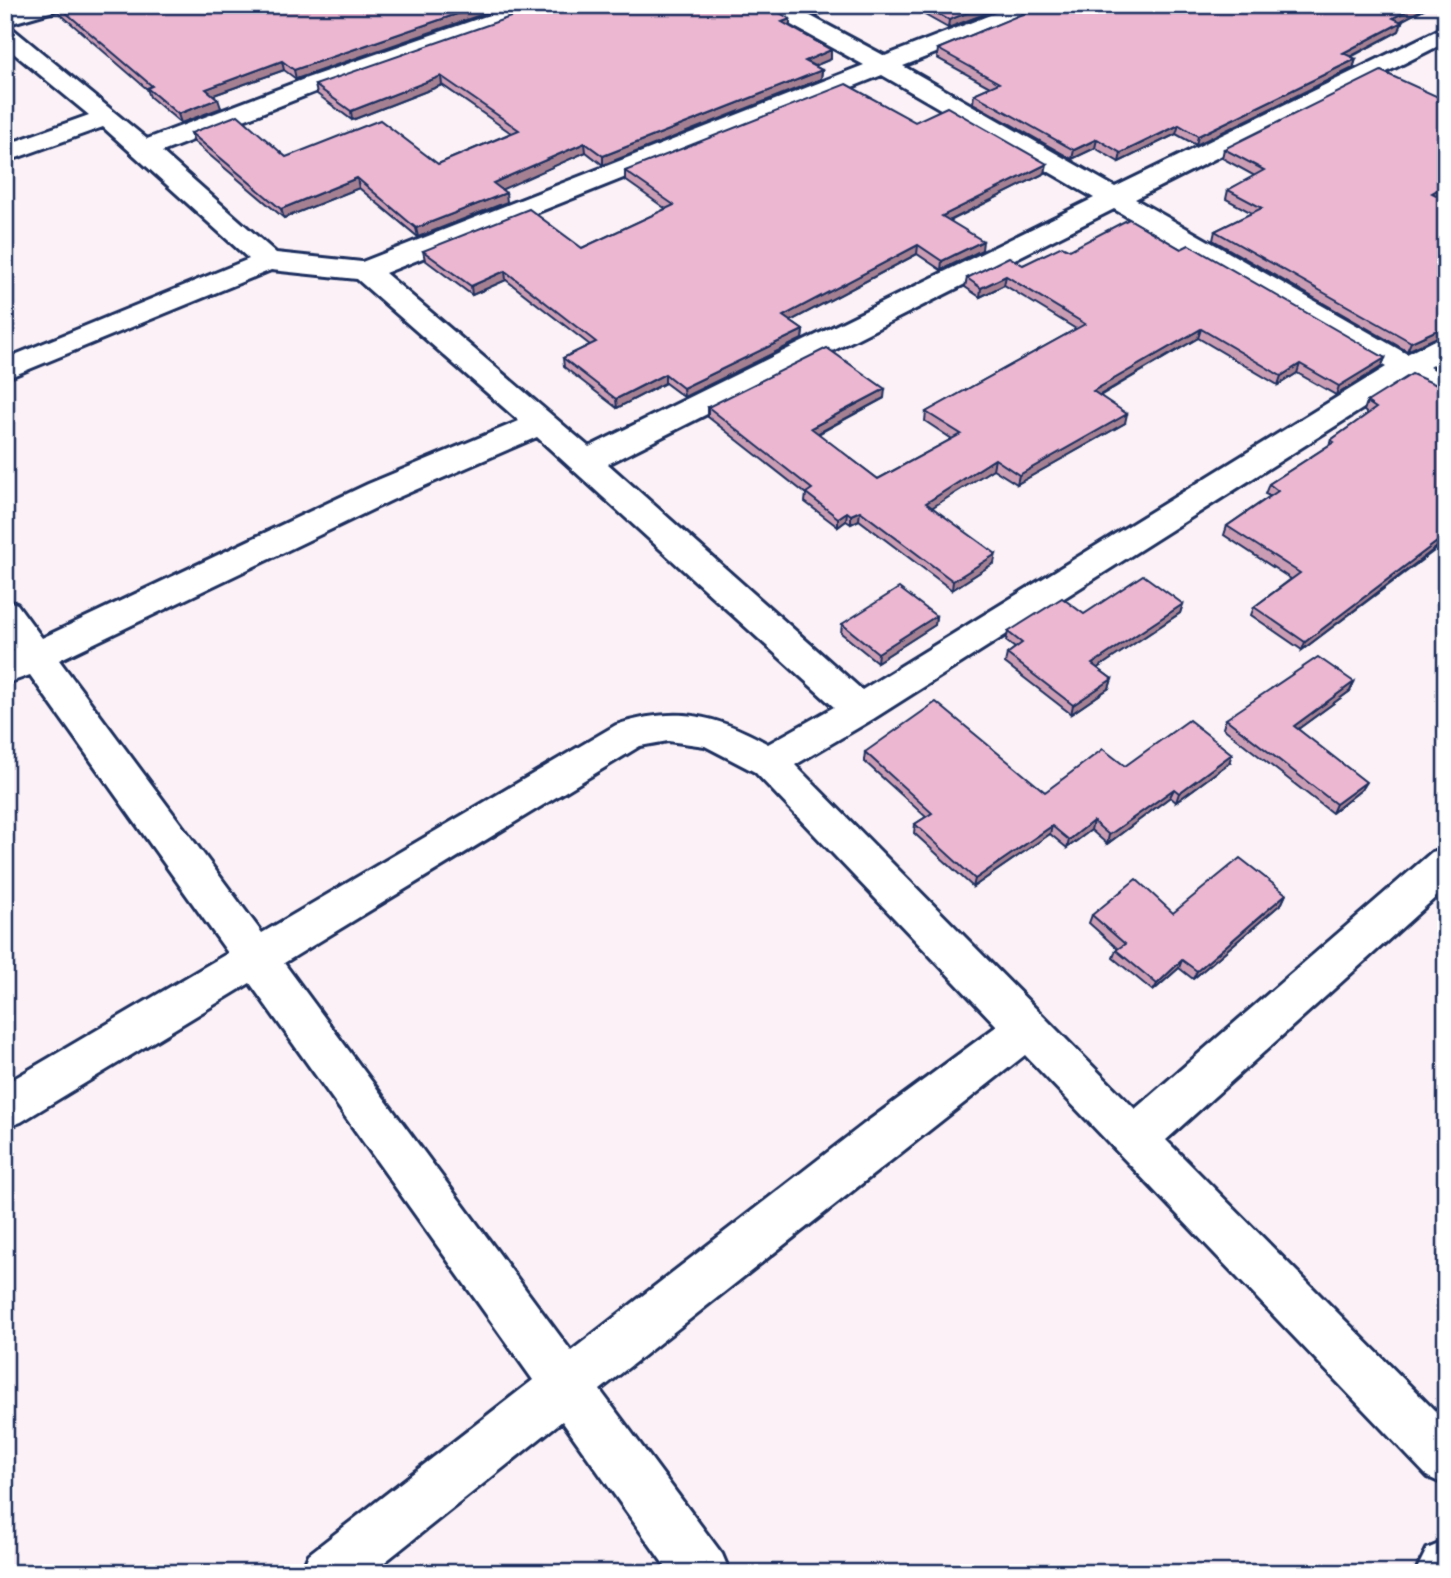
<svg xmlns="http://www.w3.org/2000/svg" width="1451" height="1578" font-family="Delius,sans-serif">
<rect width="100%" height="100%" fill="#fbf1f6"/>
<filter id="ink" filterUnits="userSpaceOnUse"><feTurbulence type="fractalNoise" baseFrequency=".0143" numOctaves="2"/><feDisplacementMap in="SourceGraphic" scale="14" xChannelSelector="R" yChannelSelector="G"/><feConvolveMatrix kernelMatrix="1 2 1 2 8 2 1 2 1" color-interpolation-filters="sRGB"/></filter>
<g filter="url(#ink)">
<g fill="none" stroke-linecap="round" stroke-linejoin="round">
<!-- minor casing -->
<g stroke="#1b2f5e" stroke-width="6">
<g id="minor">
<path d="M 23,5 L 60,5 L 57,10 L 5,25 L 5,11 Z"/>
<path d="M 518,5 L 552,5 L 549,10 L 325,88 L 162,152 L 276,253 L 362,262 L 864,65 L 764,10 L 761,5 L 790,5 L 885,56 L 1016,5 L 1048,5 L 1045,10 L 903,66 L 1115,187 L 1446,26 L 1446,42 L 1135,199 L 1407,354 L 1446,334 L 1446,356 L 1429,367 L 1446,376 L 1446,399 L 1408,380 L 873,719 L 795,765 L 1135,1109 L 1432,852 L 1446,848 L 1446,888 L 1166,1140 L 1446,1422 L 1446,1485 L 1428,1477 L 1025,1055 L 600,1390 L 722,1554 L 730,1573 L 670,1573 L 562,1421 L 371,1573 L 301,1573 L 309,1554 L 533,1380 L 250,983 L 21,1122 L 5,1128 L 5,1084 L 228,953 L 30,675 L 5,684 L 5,655 L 14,651 L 5,640 L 5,600 L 17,604 L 42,638 L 368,484 L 519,421 L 357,279 L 271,270 L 5,379 L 5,359 L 249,259 L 103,127 L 5,162 L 5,145 L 89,115 L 5,46 L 5,27 L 13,29 L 147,139 L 307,78 ZM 882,75 L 1094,198 L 589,447 L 385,273 ZM 1114,209 L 1386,367 L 862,690 L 608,464 ZM 537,437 L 834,707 L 768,744 C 715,714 675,706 616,725 L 262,933 L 59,660 L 392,500 ZM 668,741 L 705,746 L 755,772 L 997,1026 L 864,1124 L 571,1351 L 284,963 L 640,746 Z"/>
<path d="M 1446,1541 L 1446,1573 L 1415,1573 L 1427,1549 Z"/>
</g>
</g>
<!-- minor -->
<use href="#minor" fill="#fff" fill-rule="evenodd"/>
</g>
<!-- wall -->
<g fill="#cb9db4" stroke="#1b2f5e" stroke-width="2">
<path d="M 55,5 L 509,5 L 296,79 L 284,70 L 214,95 L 221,108 L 181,123 L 150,97 L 147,89 L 58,12 Z"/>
<path d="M 795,5 L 843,5 L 817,16 Z"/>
<path d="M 907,5 L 1008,5 L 948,28 Z"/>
<path d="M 1044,5 L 1431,5 L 1400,21 L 1402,22 L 1399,31 L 1351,57 L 1356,59 L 1353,68 L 1196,145 L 1176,134 L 1119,162 L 1095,148 L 1072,159 L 973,103 L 974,94 L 990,87 L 937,58 L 938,49 Z"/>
<path d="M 790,27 L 831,50 L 831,59 L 814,66 L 822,70 L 821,79 L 603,165 L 586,152 L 501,189 L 507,202 L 418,237 L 359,188 L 284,218 L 194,142 L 191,133 L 286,157 L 438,164 L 511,133 L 442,85 L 352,120 L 317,94 L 315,85 Z"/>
<path d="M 915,122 L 1045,173 L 950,221 L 982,250 L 941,270 L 917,254 L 790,321 L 803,330 L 802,339 L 684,397 L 665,383 L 617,408 L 564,367 L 563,358 L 590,345 L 506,280 L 472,295 L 425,260 L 423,251 L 582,248 L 666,209 L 625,180 L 625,171 Z"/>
<path d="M 1224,149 L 1446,192 L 1438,197 L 1446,200 L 1446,333 L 1407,351 L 1213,240 L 1215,231 L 1252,213 L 1226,199 L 1228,190 L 1255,176 L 1222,158 Z"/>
<path d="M 1181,249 L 1385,358 L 1381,367 L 1336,395 L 1297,373 L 1278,385 L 1198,338 L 1100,396 L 1125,423 L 1017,484 L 993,469 L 932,507 L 994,563 L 952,590 L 859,520 L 851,524 L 846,521 L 838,527 L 805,502 L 806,494 L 708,417 L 708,407 L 884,398 L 818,434 L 878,479 L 952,439 L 925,421 L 926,412 L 1076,329 L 1004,285 L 980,297 L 965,287 L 967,278 L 1023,265 L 1070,250 Z"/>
<path d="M 1446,352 L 1446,374 L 1434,367 L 1438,358 Z"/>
<path d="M 1446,389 L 1446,542 L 1302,650 L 1251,615 L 1254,607 L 1291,579 L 1224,535 L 1227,526 L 1270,496 L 1265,494 L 1269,484 L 1329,445 L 1331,440 L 1368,414 L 1364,411 L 1367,402 Z"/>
<path d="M 1183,604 L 1180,613 L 1097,668 L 1112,679 L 1109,688 L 1071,714 L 1005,663 L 1007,654 L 1015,648 L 1006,641 L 1008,632 L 1084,614 Z"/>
<path d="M 936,616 L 935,625 L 877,662 L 841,633 L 842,624 Z"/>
<path d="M 1354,682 L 1350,691 L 1298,729 L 1361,790 L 1332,813 L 1223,728 L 1226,719 Z"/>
<path d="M 865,752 L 1045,792 L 1125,766 L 1229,763 L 1176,802 L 1170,797 L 1107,844 L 1091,830 L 1067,848 L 1050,834 L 973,887 L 914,833 L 915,824 L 926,817 L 864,761 Z"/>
<path d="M 1286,894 L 1282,903 L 1193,979 L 1179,968 L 1153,991 L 1113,958 L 1116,950 L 1118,949 L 1089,923 L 1092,915 L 1173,913 Z"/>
</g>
<!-- shaded-wall -->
<g fill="#a58092" stroke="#1b2f5e" stroke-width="2">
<path d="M 483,5 L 509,5 L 296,79 L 294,70 Z"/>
<path d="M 823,5 L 843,5 L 817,16 L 817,8 Z"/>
<path d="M 987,5 L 1008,5 L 948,28 L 949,20 Z"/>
<path d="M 1417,5 L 1431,5 L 1390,27 L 1393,18 Z"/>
<path d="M 790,19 L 790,27 L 782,22 Z"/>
<path d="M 1402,22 L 1399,31 L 1340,62 L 1343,53 Z"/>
<path d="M 831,50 L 831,59 L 805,70 L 805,61 Z"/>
<path d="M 1356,59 L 1353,68 L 1196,145 L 1198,136 Z"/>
<path d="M 282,61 L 284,70 L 208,97 L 206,89 Z"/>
<path d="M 822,70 L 821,79 L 603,165 L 603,156 Z"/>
<path d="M 441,76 L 442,85 L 352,120 L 351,111 Z"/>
<path d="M 218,99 L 221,108 L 181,123 L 178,114 Z"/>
<path d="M 1179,125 L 1176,134 L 1119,162 L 1121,153 Z"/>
<path d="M 1097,139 L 1095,148 L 1072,159 L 1074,150 Z"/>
<path d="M 585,143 L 586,152 L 494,193 L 493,183 Z"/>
<path d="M 1047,164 L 1045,173 L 941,225 L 942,216 Z"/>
<path d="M 357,178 L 359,188 L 284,218 L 281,209 Z"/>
<path d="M 1446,185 L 1446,192 L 1429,202 L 1432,193 Z"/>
<path d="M 506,193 L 507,202 L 418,237 L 416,228 Z"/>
<path d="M 983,241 L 982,250 L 941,270 L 942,261 Z"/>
<path d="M 918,245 L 917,254 L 783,325 L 783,316 Z"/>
<path d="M 505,271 L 506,280 L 472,295 L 471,286 Z"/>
<path d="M 1006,276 L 1004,285 L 980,297 L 981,288 Z"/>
<path d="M 1446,326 L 1446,333 L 1407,351 L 1411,342 Z"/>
<path d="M 1201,329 L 1198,338 L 1091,400 L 1093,391 Z"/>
<path d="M 803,330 L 802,339 L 684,397 L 683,388 Z"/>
<path d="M 1385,358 L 1381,367 L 1336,395 L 1339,386 Z"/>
<path d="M 1300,364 L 1297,373 L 1278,385 L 1281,376 Z"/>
<path d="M 665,374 L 665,383 L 617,408 L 616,399 Z"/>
<path d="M 885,389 L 884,398 L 811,437 L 811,428 Z"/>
<path d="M 1127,414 L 1125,423 L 1017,484 L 1019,475 Z"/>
<path d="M 995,459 L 993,469 L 925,512 L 926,503 Z"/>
<path d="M 860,511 L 859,520 L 851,524 L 851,515 Z"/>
<path d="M 847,512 L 846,521 L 838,527 L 838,518 Z"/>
<path d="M 1446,535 L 1445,541 L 1302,650 L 1305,642 Z"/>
<path d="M 996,554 L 994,563 L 952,590 L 953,581 Z"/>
<path d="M 1183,604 L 1180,613 L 1090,673 L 1092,664 Z"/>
<path d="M 936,616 L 935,625 L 877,662 L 878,653 Z"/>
<path d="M 1112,679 L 1109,688 L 1071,714 L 1073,705 Z"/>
<path d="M 1354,682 L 1350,691 L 1290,735 L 1294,726 Z"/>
<path d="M 1232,754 L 1229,763 L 1176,802 L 1179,793 Z"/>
<path d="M 1366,782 L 1361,790 L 1332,813 L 1336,804 Z"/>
<path d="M 1174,789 L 1170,797 L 1107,844 L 1109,835 Z"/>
<path d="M 1093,821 L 1091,830 L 1067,848 L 1069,840 Z"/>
<path d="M 1052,826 L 1050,834 L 973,887 L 975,879 Z"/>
<path d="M 1286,894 L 1282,903 L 1193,979 L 1197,971 Z"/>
<path d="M 1182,960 L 1179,968 L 1153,991 L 1157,984 Z"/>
</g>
<!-- building -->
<g fill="#ecb7d1" stroke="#1b2f5e" stroke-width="2">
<path d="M 57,5 L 483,5 L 294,70 L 282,61 L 206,89 L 218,99 L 178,114 L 147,88 L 152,86 Z"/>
<path d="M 545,5 L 766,5 L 790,19 L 782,22 L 831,50 L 805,61 L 822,70 L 603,156 L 585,143 L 493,183 L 506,193 L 416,228 L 357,178 L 281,209 L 191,133 L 238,115 L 286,157 L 380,120 L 438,164 L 519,130 L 441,76 L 351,111 L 315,85 Z"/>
<path d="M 923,5 L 987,5 L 949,20 Z"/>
<path d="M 1044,5 L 1417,5 L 1393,18 L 1402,22 L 1343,53 L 1356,59 L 1198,136 L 1179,125 L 1121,153 L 1097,139 L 1074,150 L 974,94 L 999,83 L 938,49 Z"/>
<path d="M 1381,71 L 1438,97 L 1446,93 L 1446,185 L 1432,193 L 1446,200 L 1446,326 L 1411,342 L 1215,231 L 1262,208 L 1228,190 L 1264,170 L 1224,149 Z"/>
<path d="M 846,84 L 915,122 L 947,107 L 1047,164 L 942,216 L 983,241 L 942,261 L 918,245 L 783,316 L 803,330 L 683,388 L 665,374 L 616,399 L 563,358 L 596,342 L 505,271 L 471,286 L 423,251 L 529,209 L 582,248 L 674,205 L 625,171 Z"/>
<path d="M 1129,219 L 1181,249 L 1189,245 L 1385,358 L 1339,386 L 1300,364 L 1281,376 L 1201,329 L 1093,391 L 1127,414 L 1019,475 L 995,459 L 926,503 L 996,554 L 953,581 L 860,511 L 851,515 L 847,512 L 838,518 L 806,493 L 812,489 L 708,407 L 827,348 L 885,389 L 811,428 L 878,479 L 961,434 L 926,412 L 1085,324 L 1006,276 L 981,288 L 967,278 L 1009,257 L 1023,265 L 1062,246 L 1070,250 Z"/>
<path d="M 1446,352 L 1446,363 L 1438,358 Z"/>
<path d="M 1412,374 L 1446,389 L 1446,535 L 1305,642 L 1254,607 L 1300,573 L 1227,526 L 1278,491 L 1269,484 L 1334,442 L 1331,440 L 1376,408 L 1367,402 Z"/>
<path d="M 1143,575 L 1183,604 L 1092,664 L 1112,679 L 1073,705 L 1007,654 L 1022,643 L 1008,632 L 1062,598 L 1084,614 Z"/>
<path d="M 899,588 L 936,616 L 878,653 L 842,624 Z"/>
<path d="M 1318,657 L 1354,682 L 1294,726 L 1366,782 L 1336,804 L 1226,719 Z"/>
<path d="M 936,702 L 1045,792 L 1103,749 L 1125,766 L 1189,720 L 1232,754 L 1179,793 L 1174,789 L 1109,835 L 1093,821 L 1069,840 L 1052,826 L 975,879 L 915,824 L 932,813 L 865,752 Z"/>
<path d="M 1240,858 L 1286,894 L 1197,971 L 1182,960 L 1157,984 L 1116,950 L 1125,944 L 1092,915 L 1136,879 L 1173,913 Z"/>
</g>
</g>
<!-- margin -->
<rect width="1451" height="1578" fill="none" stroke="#fff" stroke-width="28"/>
<rect x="14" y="14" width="1423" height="1550" fill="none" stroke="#1b2f5e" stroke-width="2.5" filter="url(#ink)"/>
</svg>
